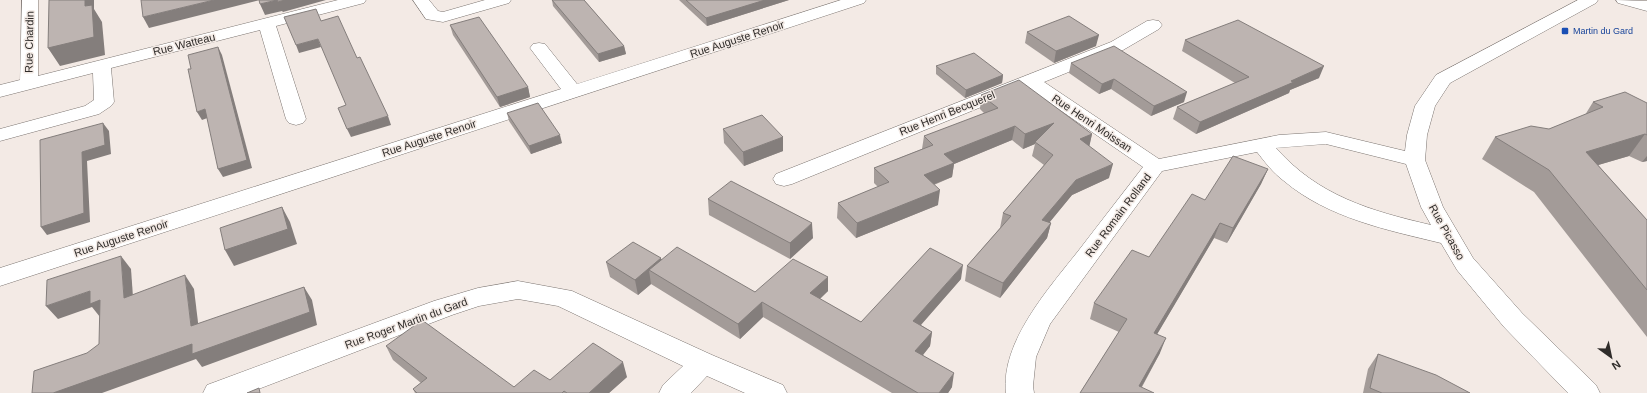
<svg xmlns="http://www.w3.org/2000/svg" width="1647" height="393" font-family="Arial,sans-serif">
<rect width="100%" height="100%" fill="#f3eae5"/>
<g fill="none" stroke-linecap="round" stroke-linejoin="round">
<!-- minor casing -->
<g stroke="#7c7571" stroke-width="1">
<g id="minor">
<path d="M 22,0 L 38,0 L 38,76 L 338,0 L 366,0 L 364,3 L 276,26 L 306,119 L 303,123 L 296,125 L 289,123 L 286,119 L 260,30 L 111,68 L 114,102 L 111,106 L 99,114 L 0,141 L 0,129 L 85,106 L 94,100 L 93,73 L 0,97 L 0,85 L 20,80 Z"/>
<path d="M 413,0 L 429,0 L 438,11 L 443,12 L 485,0 L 511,0 L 509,3 L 443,22 L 426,19 Z"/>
<path d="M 841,0 L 866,0 L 864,3 L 0,286 L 0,268 L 561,89 L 530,48 L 533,44 L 539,43 L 545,44 L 577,84 Z"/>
<path d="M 1578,0 L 1598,0 L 1596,3 L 1450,83 L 1435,106 L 1427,135 L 1425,160 L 1443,207 L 1473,258 L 1522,313 L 1596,385 L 1600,393 L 1568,393 L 1504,327 L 1457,270 L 1441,243 C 1387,230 1328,218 1284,181 C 1273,173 1265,162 1257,152 L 1162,171 L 1050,324 L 1036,357 L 1033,386 L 1034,393 L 1006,393 C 1000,342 1050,287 1079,250 C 1100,222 1122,195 1143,167 L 1028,88 L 792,184 L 784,186 L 776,184 L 773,179 L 776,174 L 1111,42 L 1147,21 L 1153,20 L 1159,21 L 1162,25 L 1159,29 L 1123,50 L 1044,82 L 1159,159 L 1279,135 L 1326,132 L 1405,151 L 1407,135 L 1415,106 L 1436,75 ZM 1326,144 L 1406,164 L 1421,207 L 1431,225 C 1371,211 1318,196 1276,148 Z"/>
<path d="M 518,281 L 572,291 L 712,355 L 783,385 L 787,393 L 745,393 L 707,376 L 691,393 L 659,393 L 663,385 L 683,366 L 558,306 L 518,299 L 479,306 L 452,315 L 248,393 L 203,393 L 207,385 L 434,301 L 478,288 Z"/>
</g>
</g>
<!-- major casing -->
<g stroke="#7c7571" stroke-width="1">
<path id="major" d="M 1616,0 L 1647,1 L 1647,11 L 1618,3 Z"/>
</g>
<!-- minor -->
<use href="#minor" fill="#fff" fill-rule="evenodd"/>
<!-- major -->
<use href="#major" fill="#fff" fill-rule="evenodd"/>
</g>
<!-- wall -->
<g fill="#a39b98">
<path d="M 552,0 L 584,0 L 624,46 L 626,54 L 599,62 L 553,6 Z"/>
<path d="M 679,0 L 789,0 L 707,26 Z"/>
<path d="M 450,25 L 528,87 L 530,97 L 500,107 L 453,35 Z"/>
<path d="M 1027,32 L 1096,46 L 1054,63 L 1025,43 Z"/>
<path d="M 1185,40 L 1319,78 L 1290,90 L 1289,93 L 1196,134 L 1173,119 L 1177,107 L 1235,83 L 1182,51 Z"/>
<path d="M 1071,63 L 1184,102 L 1151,116 L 1111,89 L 1099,94 L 1069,73 Z"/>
<path d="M 936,66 L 1003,75 L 1002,83 L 965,98 L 936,74 Z"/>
<path d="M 981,95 L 1092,134 L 1089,146 L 1109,178 L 1072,195 L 1049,223 L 1051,223 L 1047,238 L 1000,298 L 965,281 L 967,266 L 1000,228 L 1003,213 L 1044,165 L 1032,156 L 1035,144 L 1023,149 L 1012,140 L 954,164 L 952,177 L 934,185 L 938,205 L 856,238 L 837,218 L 838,203 L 878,187 L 874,183 L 874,168 L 922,149 L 924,136 L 985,114 L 980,109 Z"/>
<path d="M 1593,102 L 1647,103 L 1647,161 L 1642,162 L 1629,156 L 1598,165 L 1647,220 L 1647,337 L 1534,192 L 1482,159 L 1495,137 L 1549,129 L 1585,115 Z"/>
<path d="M 507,113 L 562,143 L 531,154 L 509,121 Z"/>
<path d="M 723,129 L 783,137 L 783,151 L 744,166 L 724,143 Z"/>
<path d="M 1268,169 L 1261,184 L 1227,243 L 1214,238 L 1157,334 L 1160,353 L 1142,387 L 1080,393 L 1119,332 L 1090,319 L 1094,303 L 1149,257 L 1205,200 Z"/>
<path d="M 708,199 L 813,238 L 790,259 L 709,215 Z"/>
<path d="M 662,259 L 755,292 L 828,277 L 828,291 L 820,299 L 861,322 L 961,279 L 921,325 L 932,332 L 930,346 L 923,355 L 952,387 L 948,393 L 892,393 L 763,317 L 740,339 L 651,284 L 638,295 L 610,277 L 606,262 Z"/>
<path d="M 386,346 L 514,387 L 550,380 L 627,377 L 609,393 L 415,393 L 413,389 L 421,383 L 393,360 Z"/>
<path d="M 1378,354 L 1470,393 L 1363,393 L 1368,369 Z"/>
</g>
<!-- shaded-wall -->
<g fill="#847e7c">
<path d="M 85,0 L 94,0 L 94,9 L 102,22 L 105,55 L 60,66 L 48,48 L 85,6 Z"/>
<path d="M 214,0 L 260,0 L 149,28 L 143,17 Z"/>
<path d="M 277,0 L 326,0 L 283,12 L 282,11 L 265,15 L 260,4 Z"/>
<path d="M 765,0 L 789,0 L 707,26 L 706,18 Z"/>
<path d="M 1099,35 L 1096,46 L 1054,63 L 1056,51 Z"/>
<path d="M 318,39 L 321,47 L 299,53 L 296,45 Z"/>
<path d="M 624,46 L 626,54 L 599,62 L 598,54 Z"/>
<path d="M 218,47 L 222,55 L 252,168 L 223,177 L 218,169 Z"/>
<path d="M 1324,66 L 1319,78 L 1290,90 L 1289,93 L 1196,134 L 1200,122 L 1291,81 Z"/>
<path d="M 1003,75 L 1002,83 L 965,98 L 966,90 Z"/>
<path d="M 1114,79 L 1111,89 L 1099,94 L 1102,84 Z"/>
<path d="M 528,87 L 530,97 L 500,107 L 497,97 Z"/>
<path d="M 1187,92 L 1184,102 L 1151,116 L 1154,106 Z"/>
<path d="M 205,109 L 210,117 L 202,120 L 197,112 Z"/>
<path d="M 388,116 L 391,125 L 351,137 L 347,129 Z"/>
<path d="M 103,123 L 109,131 L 111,154 L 87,161 L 90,222 L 47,235 L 41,227 L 82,152 Z"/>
<path d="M 1054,123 L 1035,142 L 1035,144 L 1023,149 L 1025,134 Z"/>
<path d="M 1015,126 L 1012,140 L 954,164 L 952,177 L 922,189 L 924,175 L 944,154 Z"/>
<path d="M 1092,134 L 1089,148 L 1080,139 Z"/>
<path d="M 1645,134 L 1629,156 L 1571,173 L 1586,152 Z"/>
<path d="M 560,135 L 562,143 L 531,154 L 529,146 Z"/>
<path d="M 783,137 L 783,151 L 744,166 L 743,152 Z"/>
<path d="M 1647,156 L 1647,161 L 1642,162 Z"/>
<path d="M 1113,164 L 1109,178 L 1072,195 L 1039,235 L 1042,220 L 1076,180 Z"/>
<path d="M 1268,169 L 1261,184 L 1227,243 L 1233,228 Z"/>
<path d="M 940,190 L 938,205 L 856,238 L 857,223 Z"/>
<path d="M 282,207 L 290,222 L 297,244 L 234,266 L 225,250 Z"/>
<path d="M 812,223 L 813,238 L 790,259 L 790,243 Z"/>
<path d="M 1051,223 L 1047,238 L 1000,298 L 1003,283 Z"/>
<path d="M 1220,223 L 1214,238 L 1149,348 L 1154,333 Z"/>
<path d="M 121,256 L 131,269 L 134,311 L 124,298 Z"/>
<path d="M 661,258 L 664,274 L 649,270 L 651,284 L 638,295 L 635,280 Z"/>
<path d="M 963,265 L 961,279 L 911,336 L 913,321 Z"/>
<path d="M 185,275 L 194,289 L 200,339 L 191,326 Z"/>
<path d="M 828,277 L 828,291 L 810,308 L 810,293 Z"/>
<path d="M 304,287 L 312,300 L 317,325 L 202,367 L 196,359 L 102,393 L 53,393 Z"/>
<path d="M 90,291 L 100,300 L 100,317 L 92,307 L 58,319 L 46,306 Z"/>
<path d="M 762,302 L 763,317 L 740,339 L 738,324 Z"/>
<path d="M 932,332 L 930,346 L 914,366 L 915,351 Z"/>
<path d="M 1166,338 L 1160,353 L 1138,393 L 1139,386 Z"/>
<path d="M 623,362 L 627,377 L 609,393 L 589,393 Z"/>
<path d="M 954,373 L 952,387 L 948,393 L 939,393 Z"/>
</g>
<!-- building -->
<g fill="#bdb4b1" stroke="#847e7c">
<path d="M 49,0 L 85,0 L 85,6 L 92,5 L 94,37 L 48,48 Z"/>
<path d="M 141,0 L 214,0 L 143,17 Z"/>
<path d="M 259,0 L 285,0 L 278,2 L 277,0 L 260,4 Z"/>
<path d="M 552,0 L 584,0 L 624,46 L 598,54 Z"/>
<path d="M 686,0 L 765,0 L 706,18 Z"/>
<path d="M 316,9 L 321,21 L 338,16 L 357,58 L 360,57 L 388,116 L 347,129 L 338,108 L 346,105 L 318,39 L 296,45 L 284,17 Z"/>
<path d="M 1069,16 L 1099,35 L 1056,51 L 1027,32 Z"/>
<path d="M 479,17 L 528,87 L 497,97 L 450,25 Z"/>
<path d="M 1238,20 L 1324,66 L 1291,81 L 1294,82 L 1200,122 L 1177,107 L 1249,77 L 1185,40 Z"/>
<path d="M 1114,46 L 1187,92 L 1154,106 L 1114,79 L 1102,84 L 1071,63 Z"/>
<path d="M 218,47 L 247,160 L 218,169 L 205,109 L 197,112 L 188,69 L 191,69 L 188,55 Z"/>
<path d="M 974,53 L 1003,75 L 966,90 L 936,66 Z"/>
<path d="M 1019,80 L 1092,134 L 1080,139 L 1113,164 L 1076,180 L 1042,220 L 1051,223 L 1003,283 L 967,266 L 1011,216 L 1003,213 L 1053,155 L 1035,142 L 1054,123 L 1025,134 L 1015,126 L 944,154 L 954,163 L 924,175 L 940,190 L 857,223 L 838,203 L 889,182 L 874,168 L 933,145 L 924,136 L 998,108 L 981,95 Z"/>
<path d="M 1625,92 L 1647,103 L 1647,135 L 1645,134 L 1586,152 L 1647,220 L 1647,290 L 1549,170 L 1495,137 L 1531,126 L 1549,129 L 1603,107 L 1593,102 Z"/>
<path d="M 538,103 L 560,135 L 529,146 L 507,113 Z"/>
<path d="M 762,115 L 783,137 L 743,152 L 723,129 Z"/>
<path d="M 103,123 L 105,145 L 82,152 L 84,213 L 41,227 L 40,140 Z"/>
<path d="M 1233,156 L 1268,169 L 1233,228 L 1220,223 L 1154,333 L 1166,338 L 1139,386 L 1154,393 L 1080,393 L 1127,319 L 1094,303 L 1132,250 L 1149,257 L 1192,194 L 1205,200 Z"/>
<path d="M 731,181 L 812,223 L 790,243 L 708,199 Z"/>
<path d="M 282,207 L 288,229 L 225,250 L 220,228 Z"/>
<path d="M 633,242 L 661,258 L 635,280 L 606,262 Z"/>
<path d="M 677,247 L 755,292 L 793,259 L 828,277 L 810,293 L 861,322 L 930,248 L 963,265 L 913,321 L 932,332 L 915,351 L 954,373 L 939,393 L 918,393 L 762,302 L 738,324 L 649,270 Z"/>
<path d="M 121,256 L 124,298 L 185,275 L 191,326 L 304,287 L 310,312 L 192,354 L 192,344 L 53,393 L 32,393 L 34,371 L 87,353 L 99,344 L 100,300 L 90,304 L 90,291 L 46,306 L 47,280 Z"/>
<path d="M 422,320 L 514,387 L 534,370 L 550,380 L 593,343 L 623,362 L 589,393 L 567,393 L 564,391 L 562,393 L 417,393 L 413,389 L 427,378 L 386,346 Z"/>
<path d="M 1378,354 L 1436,375 L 1470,393 L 1382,393 L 1370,388 Z"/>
<path d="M 259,388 L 260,393 L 247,393 Z"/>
</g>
<!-- markers -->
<rect fill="#1a4fb4" stroke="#f3eae5" stroke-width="1.5" x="1561" y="27" width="8" height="8" rx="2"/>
<g text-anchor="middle" stroke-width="3" stroke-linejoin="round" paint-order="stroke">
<!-- far-transit labels -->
<g font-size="9" fill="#164399" stroke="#f3eae5" text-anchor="start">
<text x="1573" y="34">Martin du Gard</text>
</g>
<!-- street labels -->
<g font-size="11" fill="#2f2c2a" stroke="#f3eae5">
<text transform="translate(737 39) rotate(-18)" y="4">Rue Auguste Renoir</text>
<text transform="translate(29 42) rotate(-89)" y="4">Rue Chardin</text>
<text transform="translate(184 44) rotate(-14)" y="4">Rue Watteau</text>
<text transform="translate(947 113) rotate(-22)" y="4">Rue Henri Becquerel</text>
<text transform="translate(1092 123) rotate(34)" y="4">Rue Henri Moissan</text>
<text transform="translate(429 138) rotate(-18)" y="4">Rue Auguste Renoir</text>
<text transform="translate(1118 215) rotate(-53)" y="4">Rue Romain Rolland</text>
<text transform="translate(1447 232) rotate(61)" y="4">Rue Picasso</text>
<text transform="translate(121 238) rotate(-18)" y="4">Rue Auguste Renoir</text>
<text transform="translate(406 323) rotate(-20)" y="4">Rue Roger Martin du Gard</text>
</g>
</g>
<!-- north arrow -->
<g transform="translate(1611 357) rotate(147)" stroke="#f3eae5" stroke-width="3" paint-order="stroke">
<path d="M0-3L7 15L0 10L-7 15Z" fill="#2f2c2a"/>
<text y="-6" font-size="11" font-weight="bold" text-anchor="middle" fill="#2f2c2a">N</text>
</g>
</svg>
